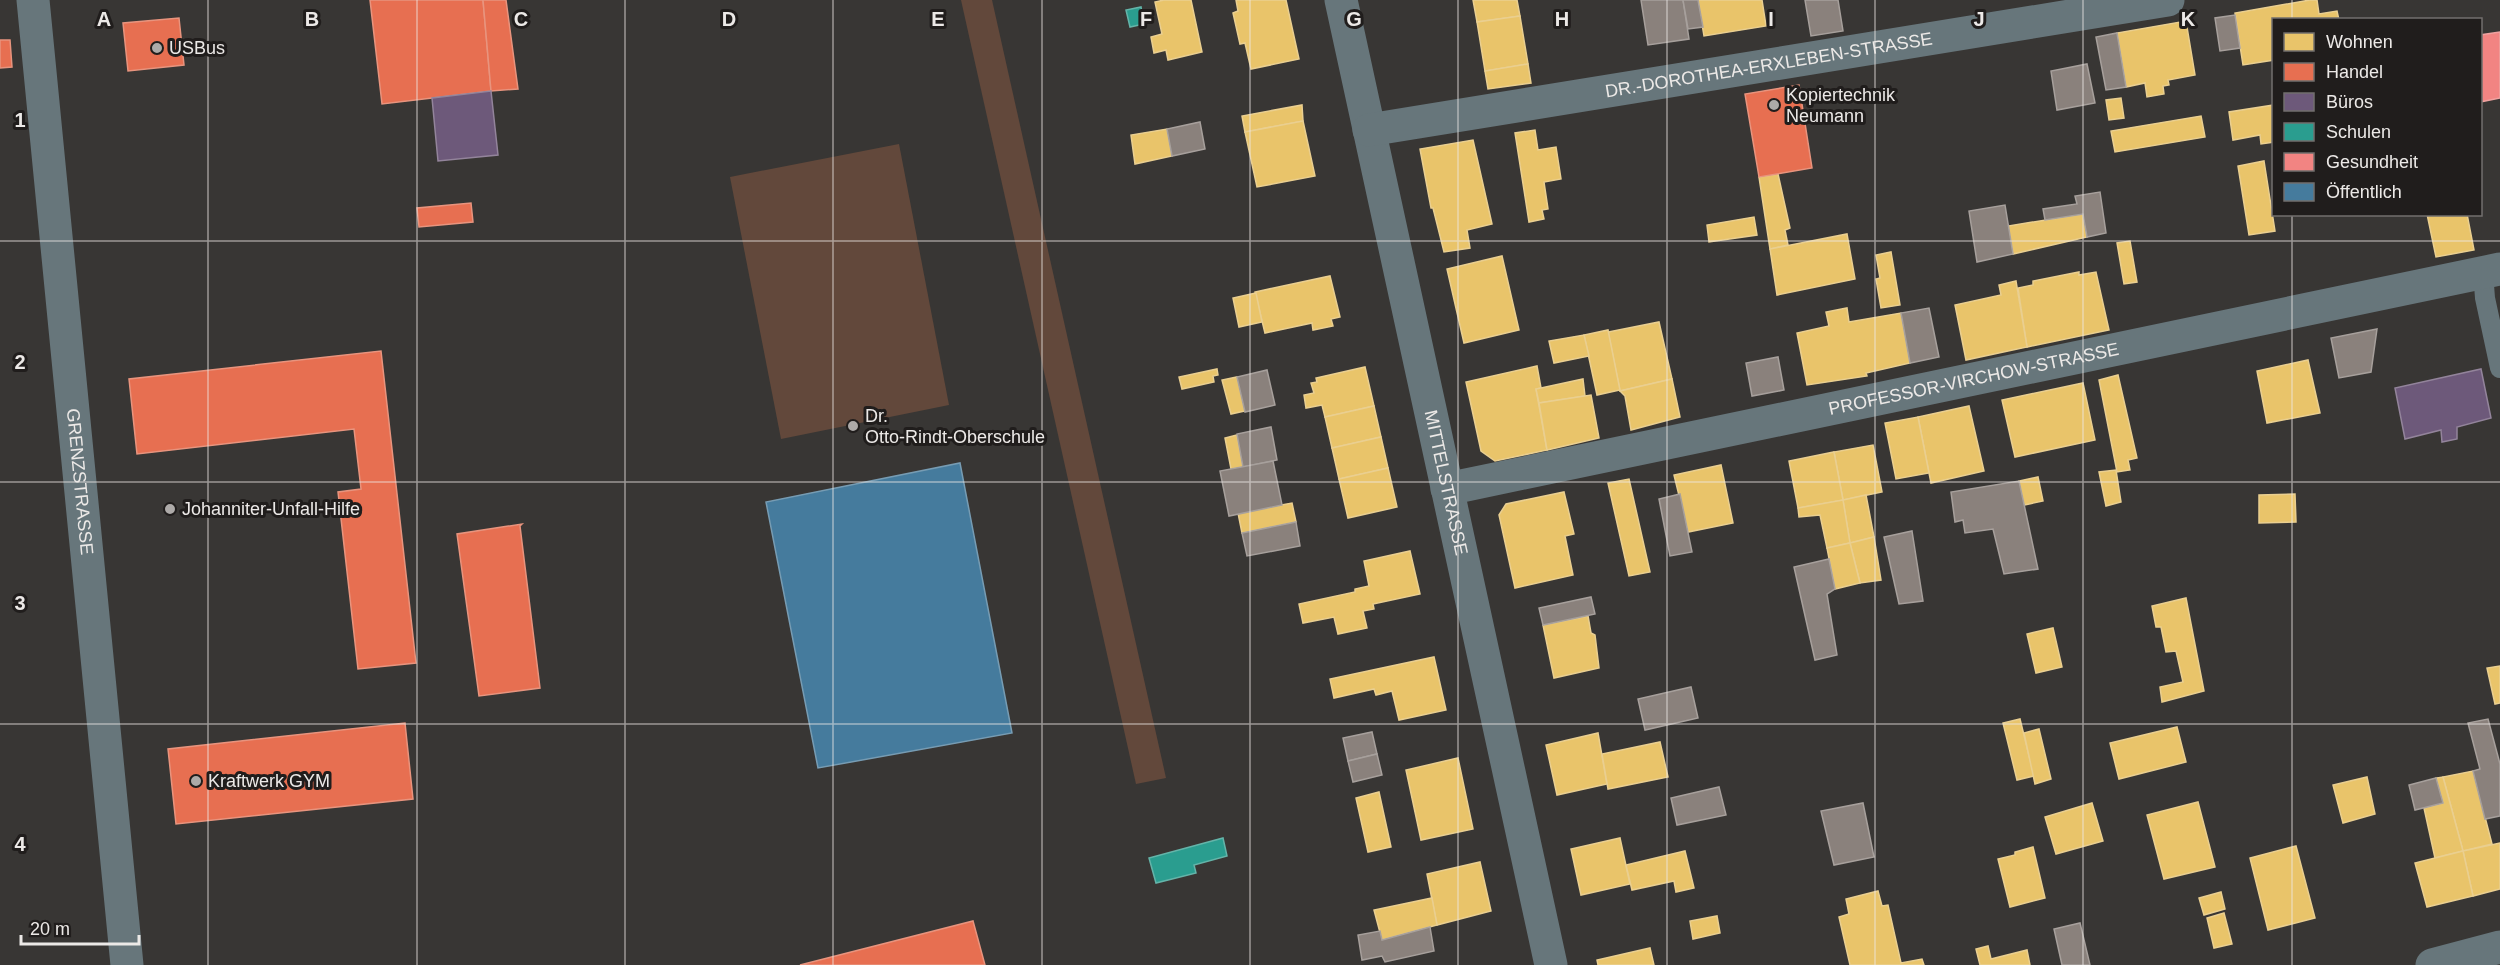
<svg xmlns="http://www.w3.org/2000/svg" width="2500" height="965" font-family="Helvetica,sans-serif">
<rect width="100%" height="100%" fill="#383634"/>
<!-- green -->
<g fill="#62483b">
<path d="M 961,0 L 992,0 L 1166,778 L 1136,784 Z"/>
<path d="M 899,144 L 949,405 L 781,439 L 730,177 Z"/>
</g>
<!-- homes -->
<g fill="#e9c46a" stroke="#eacf90" stroke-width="1.5">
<path d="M 1164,0 L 1191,0 L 1202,52 L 1168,60 L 1166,50 L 1154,53 L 1151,37 L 1162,34 L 1155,2 Z"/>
<path d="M 1236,0 L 1286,0 L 1299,59 L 1251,69 L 1245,43 L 1240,44 L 1233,13 L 1238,11 Z"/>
<path d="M 1473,0 L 1517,0 L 1520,16 L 1477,22 Z"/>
<path d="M 1698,0 L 1762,0 L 1766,26 L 1704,36 Z"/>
<path d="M 2310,0 L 2317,0 L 2319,14 L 2337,11 L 2339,20 L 2274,20 L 2274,60 L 2243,65 L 2235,13 Z"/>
<path d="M 1520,16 L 1528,64 L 1485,71 L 1477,22 Z"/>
<path d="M 2186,21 L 2195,75 L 2168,80 L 2169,85 L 2163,86 L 2164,94 L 2147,97 L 2145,83 L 2126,87 L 2117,33 Z"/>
<path d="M 1528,64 L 1531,83 L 1488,89 L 1485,71 Z"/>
<path d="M 2121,98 L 2124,118 L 2109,120 L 2106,100 Z"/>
<path d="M 1302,105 L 1303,121 L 1245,132 L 1242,116 Z"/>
<path d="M 2274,105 L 2274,142 L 2261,144 L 2260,135 L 2233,140 L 2229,112 Z"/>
<path d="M 2201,116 L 2205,137 L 2115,152 L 2111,131 Z"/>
<path d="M 1303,121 L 1315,176 L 1257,187 L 1245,132 Z"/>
<path d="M 1167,129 L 1172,156 L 1135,164 L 1131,135 Z"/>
<path d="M 1535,130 L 1538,150 L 1556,147 L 1561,179 L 1544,182 L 1548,209 L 1542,210 L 1544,219 L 1529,222 L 1515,133 Z"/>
<path d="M 1473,140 L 1492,224 L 1467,230 L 1470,248 L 1444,252 L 1433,208 L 1431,208 L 1420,149 Z"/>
<path d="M 2264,161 L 2275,231 L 2249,235 L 2238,166 Z"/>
<path d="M 1778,174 L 1790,228 L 1785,230 L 1788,245 L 1770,249 L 1759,177 Z"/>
<path d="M 2083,214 L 2087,237 L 2013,254 L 2008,226 Z"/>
<path d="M 2427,214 L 2467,214 L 2474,250 L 2436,257 Z"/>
<path d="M 1754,217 L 1757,235 L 1709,242 L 1707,225 Z"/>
<path d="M 1847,234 L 1855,279 L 1777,295 L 1770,249 Z"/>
<path d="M 2130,241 L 2137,282 L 2124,284 L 2117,243 Z"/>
<path d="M 1891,252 L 1900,305 L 1881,308 L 1876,279 L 1880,278 L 1876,255 Z"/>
<path d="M 1502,256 L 1519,330 L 1464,343 L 1447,269 Z"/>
<path d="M 2079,272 L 2079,275 L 2096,272 L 2109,330 L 2027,347 L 2018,288 L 2033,285 L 2033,281 Z"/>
<path d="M 1330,276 L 1340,317 L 1331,319 L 1333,326 L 1313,330 L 1312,323 L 1265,333 L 1255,292 Z"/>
<path d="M 2016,281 L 2027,347 L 1966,360 L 1955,305 L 2001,295 L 1999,285 Z"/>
<path d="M 1256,293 L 1262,322 L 1239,327 L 1233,298 Z"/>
<path d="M 1847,308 L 1849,322 L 1901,313 L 1910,363 L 1866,373 L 1867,376 L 1807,385 L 1797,333 L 1829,326 L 1826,312 Z"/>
<path d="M 1659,322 L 1672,379 L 1620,391 L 1608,332 Z"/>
<path d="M 1608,330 L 1620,390 L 1597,395 L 1584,335 Z"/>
<path d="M 1584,335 L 1589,356 L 1554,363 L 1549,341 Z"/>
<path d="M 2308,360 L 2320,413 L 2267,423 L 2257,371 Z"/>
<path d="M 1537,366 L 1541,388 L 1536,389 L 1547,450 L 1495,461 L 1481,451 L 1466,382 Z"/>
<path d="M 1365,367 L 1374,406 L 1325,417 L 1322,405 L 1306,408 L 1304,395 L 1314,393 L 1311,383 L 1317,382 L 1316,378 Z"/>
<path d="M 1217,369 L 1218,375 L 1213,376 L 1214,382 L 1182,389 L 1179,377 Z"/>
<path d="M 2118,375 L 2137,458 L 2128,460 L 2130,470 L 2117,472 L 2099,380 Z"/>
<path d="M 1237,377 L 1245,411 L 1231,414 L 1222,380 Z"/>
<path d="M 1583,379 L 1585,396 L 1539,403 L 1536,389 Z"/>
<path d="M 1672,379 L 1680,417 L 1631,430 L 1625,396 L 1620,391 Z"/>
<path d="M 2083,383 L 2095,440 L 2015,457 L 2002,400 Z"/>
<path d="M 1591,395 L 1599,438 L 1547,450 L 1539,403 Z"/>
<path d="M 1374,406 L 1381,437 L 1332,448 L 1325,417 Z"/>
<path d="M 1969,406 L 1984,471 L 1931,483 L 1918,417 Z"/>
<path d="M 1918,417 L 1929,473 L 1896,479 L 1885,423 Z"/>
<path d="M 1237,435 L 1243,467 L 1231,469 L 1225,438 Z"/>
<path d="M 1381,437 L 1388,468 L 1339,479 L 1332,448 Z"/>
<path d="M 1873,445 L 1882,492 L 1843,500 L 1834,452 Z"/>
<path d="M 1834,452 L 1843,500 L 1798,508 L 1789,461 Z"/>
<path d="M 1721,465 L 1733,523 L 1688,532 L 1674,475 Z"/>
<path d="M 1388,468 L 1397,507 L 1348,518 L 1339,479 Z"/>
<path d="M 2116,470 L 2121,502 L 2106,506 L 2099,472 Z"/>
<path d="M 2038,477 L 2043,501 L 2024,505 L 2019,481 Z"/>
<path d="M 1629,479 L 1650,572 L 1629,576 L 1608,483 Z"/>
<path d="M 1564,492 L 1574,534 L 1565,536 L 1573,575 L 1515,588 L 1499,515 L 1506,504 Z"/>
<path d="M 2295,494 L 2296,522 L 2259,523 L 2259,495 Z"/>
<path d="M 1866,495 L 1874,537 L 1850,543 L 1843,500 Z"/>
<path d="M 1843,500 L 1850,543 L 1827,548 L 1820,515 L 1799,517 L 1798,508 Z"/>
<path d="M 1292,503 L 1296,522 L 1242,533 L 1238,513 Z"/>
<path d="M 1874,537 L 1881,580 L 1860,583 L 1850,543 Z"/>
<path d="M 1850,543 L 1860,583 L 1835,589 L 1827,548 Z"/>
<path d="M 1410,551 L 1420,594 L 1373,604 L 1374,609 L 1363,611 L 1367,628 L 1338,634 L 1334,617 L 1303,623 L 1299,604 L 1355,592 L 1355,589 L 1369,586 L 1364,561 Z"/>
<path d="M 2186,598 L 2204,691 L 2162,702 L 2160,687 L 2183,682 L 2176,651 L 2166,652 L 2161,627 L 2156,627 L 2152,606 Z"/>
<path d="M 1588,616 L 1591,633 L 1595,635 L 1599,668 L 1554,678 L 1543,625 Z"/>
<path d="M 2053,628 L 2062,667 L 2036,673 L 2027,634 Z"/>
<path d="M 1434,657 L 1446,710 L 1399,720 L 1392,691 L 1376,695 L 1374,689 L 1334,698 L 1330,679 Z"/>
<path d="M 2500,666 L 2500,703 L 2495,704 L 2487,668 Z"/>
<path d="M 2020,719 L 2034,776 L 2017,780 L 2003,723 Z"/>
<path d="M 2177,727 L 2186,762 L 2119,779 L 2110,743 Z"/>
<path d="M 2039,729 L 2051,779 L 2035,784 L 2024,733 Z"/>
<path d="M 1598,733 L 1607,784 L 1557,795 L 1546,745 Z"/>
<path d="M 1660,742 L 1668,777 L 1608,789 L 1602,754 Z"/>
<path d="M 1458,758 L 1473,829 L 1421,840 L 1406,770 Z"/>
<path d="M 2473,771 L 2492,844 L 2463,851 L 2443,777 Z"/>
<path d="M 2367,777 L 2375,814 L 2343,823 L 2333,785 Z"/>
<path d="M 2443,777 L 2463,851 L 2435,858 L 2424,808 L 2443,803 L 2436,778 Z"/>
<path d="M 1379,792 L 1391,847 L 1368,852 L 1356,798 Z"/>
<path d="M 2198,802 L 2215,867 L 2164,879 L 2147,815 Z"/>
<path d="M 2092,803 L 2103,841 L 2056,854 L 2045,817 Z"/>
<path d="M 1620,838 L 1630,884 L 1581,895 L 1571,849 Z"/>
<path d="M 2500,843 L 2500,889 L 2473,896 L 2463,851 Z"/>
<path d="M 2296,846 L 2315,918 L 2268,930 L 2250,858 Z"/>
<path d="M 2033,847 L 2045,898 L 2010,907 L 1998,859 L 2015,855 L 2015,852 Z"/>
<path d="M 1685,851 L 1694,888 L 1676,892 L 1674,881 L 1632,890 L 1626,865 Z"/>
<path d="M 2463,851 L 2473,896 L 2427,907 L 2415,863 Z"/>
<path d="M 1480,862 L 1491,911 L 1437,925 L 1427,874 Z"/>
<path d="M 1878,891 L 1882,906 L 1888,905 L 1901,963 L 1922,959 L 1924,965 L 1850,965 L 1839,917 L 1849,914 L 1846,899 Z"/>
<path d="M 2221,892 L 2225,909 L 2204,915 L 2199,898 Z"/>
<path d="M 1432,898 L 1437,925 L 1382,940 L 1374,910 Z"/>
<path d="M 2224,913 L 2232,944 L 2214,948 L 2207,918 Z"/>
<path d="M 1717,916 L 1720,933 L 1693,939 L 1690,921 Z"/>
<path d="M 1988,946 L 1991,959 L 2027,950 L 2030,965 L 1980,965 L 1976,949 Z"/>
<path d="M 1650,948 L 1654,965 L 1598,965 L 1597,960 Z"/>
</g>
<!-- shops -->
<g fill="#e76f51" stroke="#e8947e" stroke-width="1.5">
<path d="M 370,0 L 483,0 L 491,91 L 382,104 Z"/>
<path d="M 483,0 L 506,0 L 518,89 L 491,91 Z"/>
<path d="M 179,18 L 184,65 L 128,71 L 123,23 Z"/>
<path d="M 0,40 L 10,40 L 12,67 L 0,68 Z"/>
<path d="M 1799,85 L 1812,168 L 1759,177 L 1745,94 Z"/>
<path d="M 471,203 L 473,222 L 419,227 L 417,208 Z"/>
<path d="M 381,351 L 416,663 L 358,669 L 338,492 L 361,489 L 354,429 L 137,454 L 129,379 Z"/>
<path d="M 522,524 L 520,526 L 540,688 L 479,696 L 457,534 Z"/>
<path d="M 405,723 L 413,799 L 176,824 L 168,749 Z"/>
<path d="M 973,921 L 985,965 L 800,965 Z"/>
</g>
<!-- offices -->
<g fill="#6d597a" stroke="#93849b" stroke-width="1.5">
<path d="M 491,91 L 498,155 L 438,161 L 432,98 Z"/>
<path d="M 2481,369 L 2491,418 L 2457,427 L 2457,439 L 2442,442 L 2441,430 L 2405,439 L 2395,388 Z"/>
</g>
<!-- schools -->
<g fill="#2a9d8f" stroke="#64b4a9" stroke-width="1.5">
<path d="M 1141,7 L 1144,24 L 1130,27 L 1126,10 Z"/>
<path d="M 1223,838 L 1227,856 L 1194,865 L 1196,873 L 1156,883 L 1149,858 Z"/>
</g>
<!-- health -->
<path fill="#f28482" stroke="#f0a2a0" stroke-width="1.5" d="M 2500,32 L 2500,98 L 2480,102 L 2480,35 Z"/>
<!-- public -->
<path fill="#457b9d" stroke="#779cb3" stroke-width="1.5" d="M 960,463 L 1012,733 L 818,768 L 766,502 Z"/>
<!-- industry -->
<g fill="#8a817c" stroke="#a7a09c" stroke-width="1.5">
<path d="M 1641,0 L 1683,0 L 1689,39 L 1648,45 Z"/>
<path d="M 1683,0 L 1698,0 L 1703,27 L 1688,29 Z"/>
<path d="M 1805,0 L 1838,0 L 1843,31 L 1811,36 Z"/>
<path d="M 2235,15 L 2240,48 L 2220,51 L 2215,18 Z"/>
<path d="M 2117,33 L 2126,87 L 2106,90 L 2096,37 Z"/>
<path d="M 2087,64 L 2095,103 L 2057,110 L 2051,71 Z"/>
<path d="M 1200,122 L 1205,149 L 1172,156 L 1167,129 Z"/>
<path d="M 2100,192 L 2106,233 L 2087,237 L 2083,214 L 2045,220 L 2043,209 L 2077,204 L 2075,196 Z"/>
<path d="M 2005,205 L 2013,254 L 1977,262 L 1969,211 Z"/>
<path d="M 1929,308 L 1939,357 L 1910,363 L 1901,313 Z"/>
<path d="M 2377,329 L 2371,372 L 2339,378 L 2331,338 Z"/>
<path d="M 1778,357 L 1784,390 L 1752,396 L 1746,363 Z"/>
<path d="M 1267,370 L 1275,405 L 1245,412 L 1237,377 Z"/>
<path d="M 1271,427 L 1277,460 L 1243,467 L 1237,434 Z"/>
<path d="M 1273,461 L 1282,505 L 1229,516 L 1220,471 Z"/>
<path d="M 2019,481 L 2038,569 L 2004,574 L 1993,529 L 1965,533 L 1963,520 L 1955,522 L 1951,492 Z"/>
<path d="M 1680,494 L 1692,552 L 1670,556 L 1659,499 Z"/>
<path d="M 1296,522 L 1300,546 L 1247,556 L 1242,533 Z"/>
<path d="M 1912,531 L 1923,601 L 1899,604 L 1884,537 Z"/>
<path d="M 1829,559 L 1835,589 L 1827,594 L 1837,655 L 1815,660 L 1794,567 Z"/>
<path d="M 1591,597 L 1595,614 L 1543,625 L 1539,608 Z"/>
<path d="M 1691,687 L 1698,718 L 1645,730 L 1638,699 Z"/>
<path d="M 2488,719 L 2500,764 L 2500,816 L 2485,819 L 2473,771 L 2480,769 L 2468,723 Z"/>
<path d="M 1372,732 L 1377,754 L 1348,761 L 1343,738 Z"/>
<path d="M 1377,754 L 1382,775 L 1353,782 L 1348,761 Z"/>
<path d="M 2436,778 L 2443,803 L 2415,810 L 2409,785 Z"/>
<path d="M 1719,787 L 1726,815 L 1677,825 L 1671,798 Z"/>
<path d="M 1863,803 L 1874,857 L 1834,865 L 1821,811 Z"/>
<path d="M 2080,923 L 2090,965 L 2062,965 L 2054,929 Z"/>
<path d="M 1430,927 L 1434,951 L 1385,962 L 1382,956 L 1362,960 L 1358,935 L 1380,931 L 1382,940 Z"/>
</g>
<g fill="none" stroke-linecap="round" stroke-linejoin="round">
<!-- lane -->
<path stroke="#67767b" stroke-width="20" d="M 2483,272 L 2485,298 L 2500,368"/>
<!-- street -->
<g stroke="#67767b" stroke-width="33">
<path id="s1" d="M 33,0 L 127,965"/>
<path id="s2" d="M 1341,0 L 1551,965"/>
<path id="s3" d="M 1369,130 L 2168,0"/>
<path id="s4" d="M 1447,489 L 2500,269"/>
<path d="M 2432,965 L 2500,947"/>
</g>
</g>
<!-- grid -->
<path fill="none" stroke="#ece9e7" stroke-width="1.5" stroke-opacity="0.55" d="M 208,0 L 208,965M 417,0 L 417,965M 625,0 L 625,965M 833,0 L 833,965M 1042,0 L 1042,965M 1250,0 L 1250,965M 1458,0 L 1458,965M 1667,0 L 1667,965M 1875,0 L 1875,965M 2083,0 L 2083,965M 2292,0 L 2292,20M 2292,214 L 2292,965M 0,241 L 2500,241M 0,482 L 2500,482M 0,724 L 2500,724"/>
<!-- markers -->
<g fill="#adaaa8" stroke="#201d1c" stroke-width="2">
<circle cx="157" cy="48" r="6"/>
<circle cx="1774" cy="105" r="6"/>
<circle cx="853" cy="426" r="6"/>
<circle cx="170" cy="509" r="6"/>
<circle cx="196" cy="781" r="6"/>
</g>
<g text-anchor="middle" stroke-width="6" stroke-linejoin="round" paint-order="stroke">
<!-- poi labels -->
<g font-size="18" fill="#ece9e7" stroke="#201d1c" text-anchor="start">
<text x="169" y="54">USBus</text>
<text x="1786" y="101">Kopiertechnik<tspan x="1786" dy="21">Neumann</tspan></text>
<text x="865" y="422">Dr.<tspan x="865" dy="21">Otto-Rindt-Oberschule</tspan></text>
<text x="182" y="515">Johanniter-Unfall-Hilfe</text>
<text x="208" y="787">Kraftwerk GYM</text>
</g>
<!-- street labels -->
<g font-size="18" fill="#ece9e7" stroke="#201d1c">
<text dy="6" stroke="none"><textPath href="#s3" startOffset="405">DR.-DOROTHEA-ERXLEBEN-STRASSE</textPath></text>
<text dy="6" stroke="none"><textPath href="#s4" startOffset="538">PROFESSOR-VIRCHOW-STRASSE</textPath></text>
<text dy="6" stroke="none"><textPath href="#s2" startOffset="494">MITTELSTRASSE</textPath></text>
<text dy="6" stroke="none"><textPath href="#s1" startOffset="484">GRENZSTRASSE</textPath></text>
</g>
</g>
<g font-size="20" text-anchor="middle" font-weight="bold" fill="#ece9e7" stroke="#201d1c" stroke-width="6" stroke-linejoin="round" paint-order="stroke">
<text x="104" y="26">A</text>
<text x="312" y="26">B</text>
<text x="521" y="26">C</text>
<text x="729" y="26">D</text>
<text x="938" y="26">E</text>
<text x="1146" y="26">F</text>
<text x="1354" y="26">G</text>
<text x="1562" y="26">H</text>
<text x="1771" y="26">I</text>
<text x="1979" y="26">J</text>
<text x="2188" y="26">K</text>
<text x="20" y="127">1</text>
<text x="20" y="369">2</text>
<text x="20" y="610">3</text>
<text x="20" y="851">4</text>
</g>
<!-- legend -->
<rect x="2272" y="18" width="210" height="198" fill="#201d1c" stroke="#726f6d" stroke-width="1.5"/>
<rect x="2284" y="33" width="30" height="18" fill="#e9c46a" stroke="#726f6d" stroke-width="1.5"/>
<text x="2326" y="48" font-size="18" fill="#ece9e7">Wohnen</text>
<rect x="2284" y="63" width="30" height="18" fill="#e76f51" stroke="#726f6d" stroke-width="1.5"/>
<text x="2326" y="78" font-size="18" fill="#ece9e7">Handel</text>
<rect x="2284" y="93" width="30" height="18" fill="#6d597a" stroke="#726f6d" stroke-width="1.5"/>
<text x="2326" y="108" font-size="18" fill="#ece9e7">Büros</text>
<rect x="2284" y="123" width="30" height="18" fill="#2a9d8f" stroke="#726f6d" stroke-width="1.5"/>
<text x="2326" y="138" font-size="18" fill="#ece9e7">Schulen</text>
<rect x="2284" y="153" width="30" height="18" fill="#f28482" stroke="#726f6d" stroke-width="1.5"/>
<text x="2326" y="168" font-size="18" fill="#ece9e7">Gesundheit</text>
<rect x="2284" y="183" width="30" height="18" fill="#457b9d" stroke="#726f6d" stroke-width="1.5"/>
<text x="2326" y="198" font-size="18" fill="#ece9e7">Öffentlich</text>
<!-- scale -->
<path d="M21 935v9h118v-9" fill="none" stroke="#ece9e7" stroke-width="3"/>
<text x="30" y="935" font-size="18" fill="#ece9e7" stroke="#201d1c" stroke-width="4.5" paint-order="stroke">20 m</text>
</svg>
